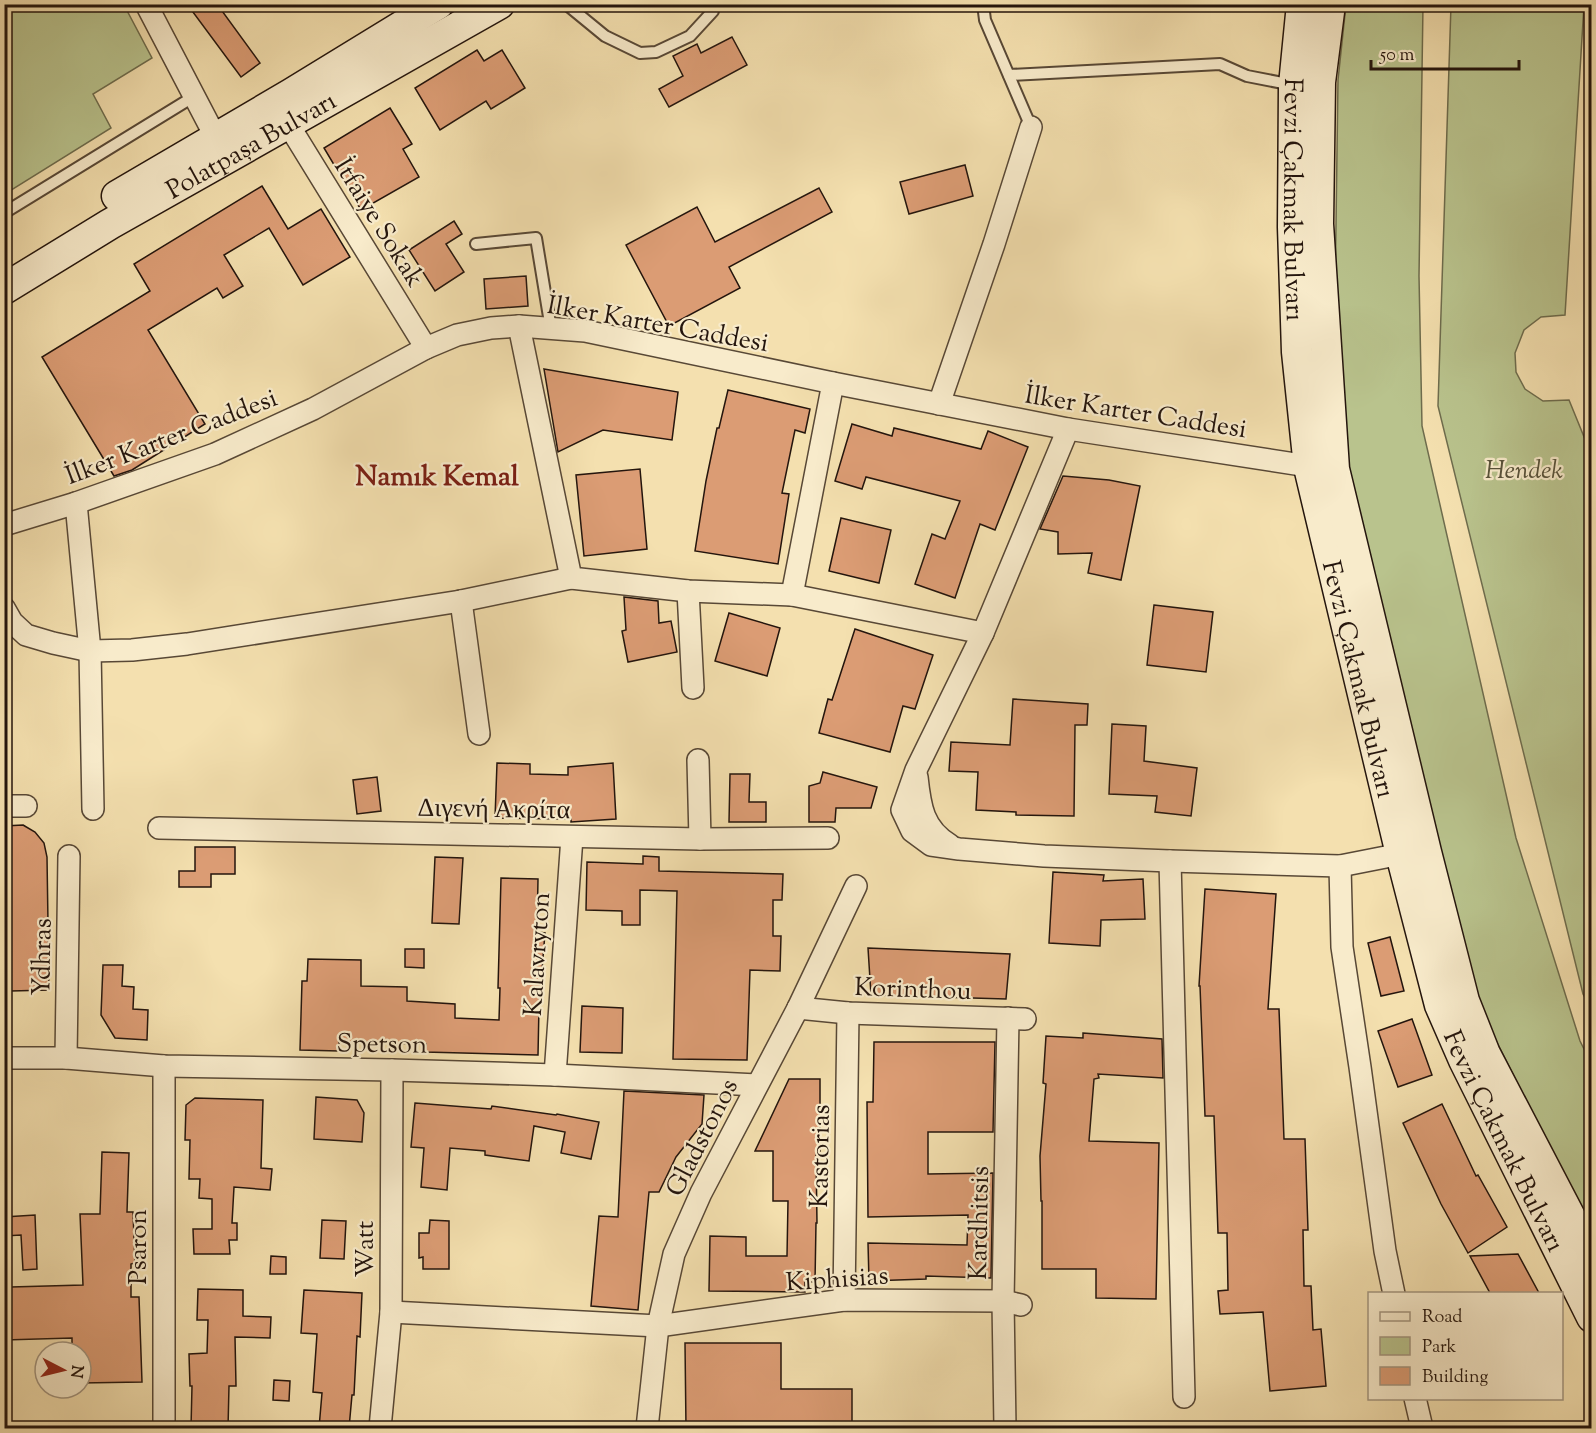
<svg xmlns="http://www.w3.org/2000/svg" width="1596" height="1433" font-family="'Sorts Mill Goudy',serif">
<rect width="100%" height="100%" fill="#f4e0af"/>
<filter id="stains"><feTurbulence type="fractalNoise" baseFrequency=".00333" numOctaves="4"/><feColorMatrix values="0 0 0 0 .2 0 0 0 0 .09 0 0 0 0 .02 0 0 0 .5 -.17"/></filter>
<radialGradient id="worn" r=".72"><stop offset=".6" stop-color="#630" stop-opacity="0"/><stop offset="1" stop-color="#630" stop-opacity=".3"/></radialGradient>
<!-- green -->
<g fill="#b9c38d" stroke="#6e6c4d" stroke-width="1.5">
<path d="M 5,4 L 124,5 L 152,58 L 93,94 L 111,128 L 5,194 Z"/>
<path d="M 1346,5 L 1423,5 L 1419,276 L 1422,426 L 1516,838 L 1580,1041 L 1591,1063 L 1591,1229 L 1477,1003 L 1346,469 L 1335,297 L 1338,80 Z"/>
<path d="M 1451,5 L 1584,5 L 1565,315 L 1541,317 L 1524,330 L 1515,353 L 1516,372 L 1525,389 L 1543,401 L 1569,400 L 1591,454 L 1591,1009 L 1583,994 L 1438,406 Z"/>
</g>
<!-- building -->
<g fill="#db9c74" stroke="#24150d" stroke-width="1.5">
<path d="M 187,4 L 217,4 L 260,63 L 241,77 Z"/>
<path d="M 732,37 L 747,65 L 669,107 L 659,89 L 683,76 L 673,56 L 697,44 L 701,53 Z"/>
<path d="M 477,50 L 484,61 L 502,50 L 525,88 L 491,109 L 486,101 L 440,130 L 415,88 Z"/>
<path d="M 390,108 L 412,144 L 403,149 L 419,177 L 361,210 L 324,148 Z"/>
<path d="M 965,165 L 973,196 L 909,214 L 900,182 Z"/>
<path d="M 262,186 L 288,229 L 321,209 L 350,257 L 303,285 L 269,228 L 224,255 L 243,286 L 223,298 L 217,288 L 148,330 L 205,424 L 132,470 L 114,476 L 42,357 L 150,291 L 134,264 Z"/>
<path d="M 819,188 L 832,212 L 729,267 L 740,288 L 669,326 L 626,245 L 697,207 L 715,242 Z"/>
<path d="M 454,221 L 462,234 L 446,244 L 464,272 L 435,291 L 409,250 Z"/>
<path d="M 526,276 L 528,306 L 486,309 L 484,279 Z"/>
<path d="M 544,369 L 678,392 L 672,440 L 603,430 L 558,452 Z"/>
<path d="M 728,390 L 810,409 L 805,433 L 795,430 L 782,493 L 789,494 L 778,564 L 695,551 L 706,481 L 717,428 L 719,428 Z"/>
<path d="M 852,424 L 892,436 L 894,428 L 981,449 L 988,431 L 1028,447 L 995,530 L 980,524 L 955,598 L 915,584 L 932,534 L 945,539 L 960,501 L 866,477 L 862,489 L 835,481 Z"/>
<path d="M 640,469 L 647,549 L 584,556 L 576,475 Z"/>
<path d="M 1063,476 L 1109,480 L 1140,486 L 1121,580 L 1088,573 L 1092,553 L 1058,554 L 1058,532 L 1040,529 Z"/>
<path d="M 841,518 L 891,530 L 879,583 L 829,571 Z"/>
<path d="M 624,597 L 658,601 L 659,623 L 671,621 L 677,652 L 628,662 L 622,631 L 626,630 Z"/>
<path d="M 1154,605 L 1213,612 L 1206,672 L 1147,665 Z"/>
<path d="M 729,613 L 780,628 L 767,676 L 715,661 Z"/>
<path d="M 855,629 L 933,655 L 915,709 L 903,706 L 890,752 L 819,733 L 828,699 L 832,700 Z"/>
<path d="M 1013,699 L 1088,704 L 1087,725 L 1075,725 L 1074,816 L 1016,815 L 1016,812 L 976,810 L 978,772 L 949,771 L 951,742 L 1010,745 Z"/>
<path d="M 1112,724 L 1146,726 L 1144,761 L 1197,768 L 1191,816 L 1155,812 L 1157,796 L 1109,794 Z"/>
<path d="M 497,763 L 530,764 L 530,774 L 568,775 L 568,767 L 613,763 L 616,819 L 571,822 L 571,819 L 495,818 Z"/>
<path d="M 823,772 L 877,787 L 871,808 L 836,808 L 835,822 L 809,822 L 809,786 L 820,783 Z"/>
<path d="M 730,774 L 750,774 L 749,802 L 766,802 L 766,822 L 729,822 Z"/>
<path d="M 377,777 L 381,811 L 357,814 L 353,780 Z"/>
<path d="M 23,825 L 35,832 L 44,843 L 47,857 L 49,990 L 11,991 L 8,855 L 4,855 L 4,826 Z"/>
<path d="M 195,847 L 235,847 L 235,874 L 211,874 L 211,887 L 179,887 L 179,871 L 195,871 Z"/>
<path d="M 643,856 L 659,857 L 659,871 L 783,874 L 782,900 L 773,900 L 773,936 L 781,936 L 780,971 L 750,970 L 747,1060 L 673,1059 L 677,891 L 640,890 L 640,925 L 622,925 L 622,911 L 586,910 L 587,862 L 643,864 Z"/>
<path d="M 435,857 L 463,858 L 459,924 L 432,923 Z"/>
<path d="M 1053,872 L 1104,875 L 1103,881 L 1143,879 L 1145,919 L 1101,920 L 1100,946 L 1049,943 Z"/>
<path d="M 501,878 L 538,879 L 537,932 L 545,933 L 539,1006 L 538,1055 L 425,1052 L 426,1044 L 339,1042 L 339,1051 L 300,1050 L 302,981 L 307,981 L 308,959 L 361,960 L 361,986 L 407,987 L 407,1001 L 455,1004 L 455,1018 L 499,1020 L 500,988 L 498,988 Z"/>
<path d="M 1205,889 L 1276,894 L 1268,1009 L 1279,1009 L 1284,1139 L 1305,1139 L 1308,1230 L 1303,1230 L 1304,1286 L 1311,1286 L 1313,1330 L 1321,1329 L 1326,1386 L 1270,1391 L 1263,1312 L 1220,1314 L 1218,1291 L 1228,1290 L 1227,1233 L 1218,1233 L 1214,1116 L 1205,1116 L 1200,986 L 1199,986 Z"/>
<path d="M 1390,937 L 1404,991 L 1381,996 L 1368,943 Z"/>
<path d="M 868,948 L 1010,954 L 1006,999 L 871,995 Z"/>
<path d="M 405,949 L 424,949 L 424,968 L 405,967 Z"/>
<path d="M 103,965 L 123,965 L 122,986 L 134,987 L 133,1009 L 148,1010 L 147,1040 L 115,1038 L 101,1015 Z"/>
<path d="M 582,1006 L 623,1008 L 622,1053 L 580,1052 Z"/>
<path d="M 1412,1019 L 1432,1075 L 1398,1087 L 1378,1031 Z"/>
<path d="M 1083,1033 L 1162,1039 L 1163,1078 L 1098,1074 L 1099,1078 L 1094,1079 L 1089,1141 L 1159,1143 L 1156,1299 L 1096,1298 L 1096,1269 L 1042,1269 L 1042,1201 L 1041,1201 L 1040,1156 L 1046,1084 L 1043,1083 L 1046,1036 L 1083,1038 Z"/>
<path d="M 874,1042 L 995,1042 L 993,1132 L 928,1132 L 928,1174 L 993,1173 L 991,1278 L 926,1276 L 926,1279 L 869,1281 L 868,1243 L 967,1245 L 968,1215 L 868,1217 L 867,1102 L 873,1102 Z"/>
<path d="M 789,1079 L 820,1079 L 820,1151 L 816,1151 L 817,1223 L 816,1223 L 815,1282 L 805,1282 L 805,1292 L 709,1291 L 710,1236 L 746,1237 L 746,1256 L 787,1256 L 788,1201 L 773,1201 L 773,1151 L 755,1151 Z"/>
<path d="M 624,1091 L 704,1095 L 702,1124 L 676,1157 L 659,1192 L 649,1192 L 638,1310 L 591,1306 L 599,1216 L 618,1217 Z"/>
<path d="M 316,1097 L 357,1100 L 364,1113 L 362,1142 L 314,1139 Z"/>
<path d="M 195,1098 L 263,1100 L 261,1168 L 272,1169 L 270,1190 L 234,1187 L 232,1223 L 237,1223 L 237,1240 L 229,1240 L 230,1254 L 194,1254 L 193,1229 L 212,1229 L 212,1199 L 199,1198 L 200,1179 L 189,1179 L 190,1140 L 185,1140 L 186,1105 Z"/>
<path d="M 415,1103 L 491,1109 L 492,1106 L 556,1115 L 557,1114 L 599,1122 L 591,1159 L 561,1153 L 565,1132 L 534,1126 L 529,1161 L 485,1155 L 485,1151 L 450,1148 L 447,1190 L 421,1187 L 424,1148 L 411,1147 Z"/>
<path d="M 1442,1104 L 1476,1176 L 1478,1175 L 1507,1227 L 1468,1253 L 1441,1204 L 1403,1123 Z"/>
<path d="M 102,1152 L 129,1153 L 127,1212 L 133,1212 L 135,1263 L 131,1264 L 131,1297 L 139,1297 L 142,1382 L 81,1383 L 81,1352 L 72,1352 L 72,1338 L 4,1340 L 4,1296 L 11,1296 L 11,1287 L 83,1285 L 80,1214 L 100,1214 Z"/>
<path d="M 35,1215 L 37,1269 L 23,1270 L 21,1235 L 4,1236 L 4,1217 Z"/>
<path d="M 322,1220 L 346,1221 L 344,1259 L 320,1258 Z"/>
<path d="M 430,1220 L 449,1221 L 449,1269 L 423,1269 L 423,1257 L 419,1258 L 419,1233 L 429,1233 Z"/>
<path d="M 1518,1254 L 1539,1293 L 1490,1293 L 1470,1256 Z"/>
<path d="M 271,1256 L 286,1257 L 286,1274 L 270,1274 Z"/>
<path d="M 198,1289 L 243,1290 L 243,1316 L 271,1317 L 270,1338 L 235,1337 L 236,1386 L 229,1386 L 228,1428 L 191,1428 L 192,1386 L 190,1386 L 189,1354 L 207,1353 L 208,1320 L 197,1320 Z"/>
<path d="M 304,1290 L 362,1293 L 360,1337 L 357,1336 L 354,1395 L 352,1395 L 349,1428 L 319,1428 L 322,1393 L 313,1392 L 317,1334 L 301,1333 Z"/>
<path d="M 685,1343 L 781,1343 L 781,1389 L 852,1389 L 852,1428 L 686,1428 Z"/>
<path d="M 274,1380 L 290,1381 L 289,1401 L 273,1400 Z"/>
</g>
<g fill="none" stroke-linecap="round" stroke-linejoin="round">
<!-- service casing -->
<g stroke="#584836" stroke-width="14">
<g id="service">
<path d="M 566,4 L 605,36 L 640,53 L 656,52 L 690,36 L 713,11 L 714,4"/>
<path d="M 983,4 L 985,20 L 1031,127"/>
<path d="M 1009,75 L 1220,64 L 1247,76 L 1293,85"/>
<path d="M 4,213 L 193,97"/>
<path d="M 476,244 L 536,238 L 551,329"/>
</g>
</g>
<!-- minor casing -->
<g stroke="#584836" stroke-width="24">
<g id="minor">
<path d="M 146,4 L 216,138"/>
<path d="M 288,124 L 426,348"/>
<path d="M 519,326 L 571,578 L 688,591 L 792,595 L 983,633"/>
<path d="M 939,404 L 994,244 L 1031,127"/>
<path d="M 1068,429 L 983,633 L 916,770 L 902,810 L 912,831 L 931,845 L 959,849 L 1044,856 L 1170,861 L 1340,866 L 1401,854 L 1413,853"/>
<path d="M 76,503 L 90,651 L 93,809"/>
<path d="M 4,525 L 76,503 L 215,454 L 313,409 L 426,348 L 457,335 L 491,328 L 519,326 L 585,331 L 833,383 L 1068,429 L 1321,468"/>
<path d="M 688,591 L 693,688"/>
<path d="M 792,595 L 833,383"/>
<path d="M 461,601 L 479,734"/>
<path d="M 4,608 L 12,622 L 26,635 L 53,643 L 90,651 L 132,650 L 187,644 L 461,601 L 571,578"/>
<path d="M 698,760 L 700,839"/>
<path d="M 917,777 C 920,806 923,829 950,845"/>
<path d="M 4,806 L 26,806"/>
<path d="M 159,828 L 700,839 L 828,838"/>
<path d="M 1170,861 L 1184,1397"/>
<path d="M 1340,866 L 1342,947 L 1360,1067 L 1385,1251 L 1394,1294"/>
<path d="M 798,1008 L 848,1013 L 1025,1019"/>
<path d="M 4,1058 L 66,1058 L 164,1066 L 392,1070 L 555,1075 L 757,1085"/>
<path d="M 66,1058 L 69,856"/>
<path d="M 555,1075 L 572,837"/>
<path d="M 844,1300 L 848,1013"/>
<path d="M 391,1312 L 658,1326 L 844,1300 L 1003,1301 L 1021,1305"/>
<path d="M 1415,1398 L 1422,1428"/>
<path d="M 164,1428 L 164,1066"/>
<path d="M 380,1428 L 391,1312 L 392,1070"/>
<path d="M 647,1428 L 658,1326 L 674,1254 L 701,1193 L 798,1008 L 856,886"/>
<path d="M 1005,1428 L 1003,1301 L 1008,1018"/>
</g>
</g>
<!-- secondary casing -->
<g stroke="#24150d" stroke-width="33">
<g id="secondary">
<path id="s1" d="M 1302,4 L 1294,85 L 1293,227 L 1297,352 L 1309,467 L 1401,854 L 1440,1005 L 1464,1060 L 1592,1317"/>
<path d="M 1330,4 L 1320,82 L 1318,224 L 1334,469 L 1426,852 L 1464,1001 L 1485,1054 L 1592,1259"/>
<path d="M 117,196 L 291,94 L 438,4"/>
<path id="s2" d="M 4,289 L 110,224 L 499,4"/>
</g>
</g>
<!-- service -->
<use href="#service" stroke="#f8ebcb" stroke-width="10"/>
<!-- minor -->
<use href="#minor" stroke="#f8ebcb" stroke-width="21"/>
<!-- secondary -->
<use href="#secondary" stroke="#f8ebcb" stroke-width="30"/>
</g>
<g text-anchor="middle" stroke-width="4.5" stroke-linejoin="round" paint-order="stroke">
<!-- street labels -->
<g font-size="26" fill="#24150d" stroke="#f8ebcb">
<text dy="9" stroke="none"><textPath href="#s2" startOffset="286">Polatpaşa Bulvarı</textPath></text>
<text dy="9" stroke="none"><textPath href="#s1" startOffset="196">Fevzi Çakmak Bulvarı</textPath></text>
<text transform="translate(380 222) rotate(58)" y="9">İtfaiye Sokak</text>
<text transform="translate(658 323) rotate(10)" y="9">İlker Karter Caddesi</text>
<text transform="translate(1136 411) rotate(9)" y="9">İlker Karter Caddesi</text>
<text transform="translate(171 436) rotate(-21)" y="9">İlker Karter Caddesi</text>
<text dy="9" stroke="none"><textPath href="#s1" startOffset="682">Fevzi Çakmak Bulvarı</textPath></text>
<text transform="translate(494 808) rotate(1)" y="9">Διγενή Ακρίτα</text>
<text transform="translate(536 954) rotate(-86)" y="9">Kalavryton</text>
<text transform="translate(41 957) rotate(-89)" y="9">Ydhras</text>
<text transform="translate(913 988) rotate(2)" y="9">Korinthou</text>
<text transform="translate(382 1043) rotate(1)" y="9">Spetson</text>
<text transform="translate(701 1137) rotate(-63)" y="9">Gladstonos</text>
<text dy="9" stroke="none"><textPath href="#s1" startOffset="1168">Fevzi Çakmak Bulvarı</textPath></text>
<text transform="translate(819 1156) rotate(-89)" y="9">Kastorias</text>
<text transform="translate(978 1223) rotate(-89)" y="9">Kardhitsis</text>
<text transform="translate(137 1247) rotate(-90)" y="9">Psaron</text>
<text transform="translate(364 1249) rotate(-90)" y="9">Watt</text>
<text transform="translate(837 1278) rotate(-4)" y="9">Kiphisias</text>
</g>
<!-- park labels -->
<g font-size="26" font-style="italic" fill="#58523a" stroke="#f8ebcb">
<text x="1524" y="478">Hendek</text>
</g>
<!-- quarter labels -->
<g font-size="28" font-weight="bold" fill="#7a1f14" stroke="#f8ebcb">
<text x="437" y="485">Namık Kemal</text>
</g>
</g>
<!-- margin -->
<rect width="1596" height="1433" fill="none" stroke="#f4e0af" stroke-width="24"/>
<rect x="6" y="6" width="1584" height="1421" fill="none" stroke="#24150d" stroke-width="3"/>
<rect x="12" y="12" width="1572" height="1409" fill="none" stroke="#24150d" stroke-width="1.5"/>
<!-- legend -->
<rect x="1368" y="1292" width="195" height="108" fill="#f8ebcb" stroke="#a3957f" stroke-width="1.5"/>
<rect x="1380" y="1312" width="30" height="9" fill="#f8ebcb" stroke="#a3957f" stroke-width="1.5"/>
<text x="1422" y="1322" font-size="18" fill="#24150d">Road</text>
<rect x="1380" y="1337" width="30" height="18" fill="#b9c38d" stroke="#a3957f" stroke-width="1.5"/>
<text x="1422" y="1352" font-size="18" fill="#24150d">Park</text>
<rect x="1380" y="1367" width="30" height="18" fill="#db9c74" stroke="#a3957f" stroke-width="1.5"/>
<text x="1422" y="1382" font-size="18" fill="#24150d">Building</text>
<!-- north arrow -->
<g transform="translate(63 1370) rotate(97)"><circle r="28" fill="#f8ebcb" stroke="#a3957f" stroke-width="1.5"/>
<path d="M0-4.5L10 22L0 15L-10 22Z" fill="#8f2418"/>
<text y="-9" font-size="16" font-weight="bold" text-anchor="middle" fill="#24150d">N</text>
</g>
<!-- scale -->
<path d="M1371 60v9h148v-9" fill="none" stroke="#24150d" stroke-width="3"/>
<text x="1380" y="60" font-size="18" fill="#24150d" stroke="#f8ebcb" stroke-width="4.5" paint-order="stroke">50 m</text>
<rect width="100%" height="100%" filter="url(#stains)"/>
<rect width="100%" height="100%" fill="url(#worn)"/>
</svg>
